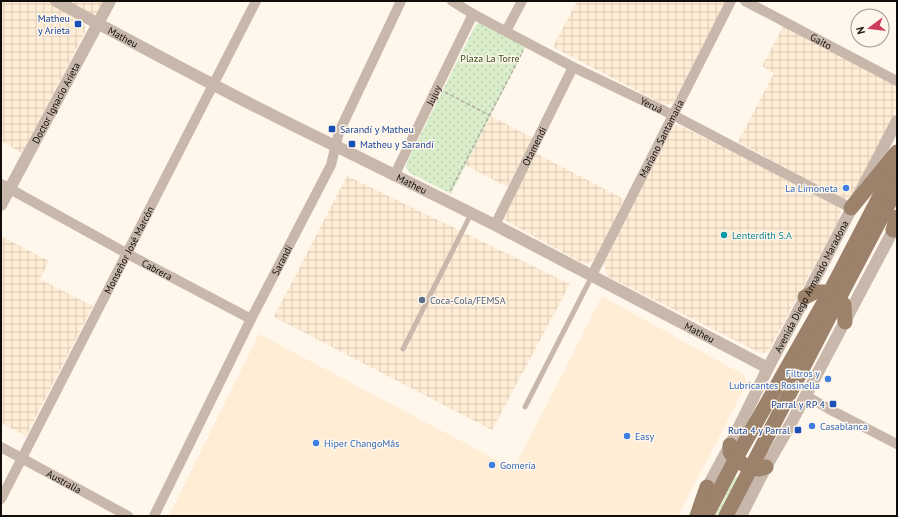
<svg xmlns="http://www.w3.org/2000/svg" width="898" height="517" font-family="'PT Sans',sans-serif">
<defs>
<pattern id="industrial-grid" width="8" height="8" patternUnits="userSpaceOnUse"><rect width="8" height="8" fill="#ffedd5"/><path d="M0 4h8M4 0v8" fill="none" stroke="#dacab5"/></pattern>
<pattern id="grass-dots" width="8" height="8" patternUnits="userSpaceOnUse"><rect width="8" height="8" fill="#daedcb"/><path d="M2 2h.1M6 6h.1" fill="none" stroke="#bacaad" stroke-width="1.8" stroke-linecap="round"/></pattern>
</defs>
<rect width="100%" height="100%" fill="#fff7ec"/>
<!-- built -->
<path fill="#ffedd5" d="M 602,296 L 744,375 L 747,383 L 678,516 L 169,516 L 259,334 L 514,469 Z"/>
<!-- industrial -->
<g fill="url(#industrial-grid)">
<path d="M 1,1 L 48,1 L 81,19 L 85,27 L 85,32 L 22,153 L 1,141 Z"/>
<path d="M 67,1 L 105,1 L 98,13 L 93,15 Z"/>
<path d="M 577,1 L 725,1 L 725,3 L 673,103 L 667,105 L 661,103 L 553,47 Z"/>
<path d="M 784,25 L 897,85 L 897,109 L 852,196 L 846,200 L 738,142 L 774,73 L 762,66 Z"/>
<path d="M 491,116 L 533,138 L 507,187 L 465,165 Z"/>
<path d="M 677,125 L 683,127 L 837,204 L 841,211 L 840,218 L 769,350 L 765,353 L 760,353 L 609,277 L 606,273 L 604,262 L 672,128 Z"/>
<path d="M 535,153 L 624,199 L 595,258 L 592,261 L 589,263 L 584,264 L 506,221 L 504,219 Z"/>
<path d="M 347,176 L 570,284 L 492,430 L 274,317 Z"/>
<path d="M 1,236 L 49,261 L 40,279 L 93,306 L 26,436 L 1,423 Z"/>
</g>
<!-- grass -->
<g fill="url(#grass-dots)">
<path d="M 478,23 L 482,23 L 526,46 L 451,194 L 410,173 L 406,168 L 407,162 L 475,26 Z"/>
<path d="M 738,476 L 737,480 L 718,516 L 715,516 L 734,479 Z"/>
</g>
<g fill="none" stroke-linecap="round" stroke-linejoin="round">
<!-- path -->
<g stroke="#b5aea5" stroke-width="1.5" stroke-dasharray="4 2" stroke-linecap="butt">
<path d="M 445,92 L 489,115"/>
<path d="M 450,191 L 523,51"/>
</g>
<!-- service -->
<g stroke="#c8b8ac" stroke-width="5">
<path d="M 403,349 L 471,214"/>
<path d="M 525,407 L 592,276"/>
</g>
<!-- minor -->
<g stroke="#c8b8ac" stroke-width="10">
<path id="s1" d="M 452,1 L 473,14 L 573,67 L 673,115 L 851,208"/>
<path id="s2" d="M 745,1 L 897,81"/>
<path d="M 506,31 L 522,1"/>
<path id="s3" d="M 394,176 L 473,14"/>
<path id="s4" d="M 1,184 L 126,253 L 251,319"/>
<path id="s5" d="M 495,225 L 573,67"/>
<path id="s6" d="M 592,275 L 731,1"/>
<path d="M 805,395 L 829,409 L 897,444"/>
<path id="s7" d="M 1,447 L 128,516"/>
<path id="s8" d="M 1,499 L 256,1"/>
<path id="s9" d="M 154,516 L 251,319 L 331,165 L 339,132 L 401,1"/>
</g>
<!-- tertiary -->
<g stroke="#c8b8ac" stroke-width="12">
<path id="s10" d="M 56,1 C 153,53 249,105 348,152 L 495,225 L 768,368"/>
<path id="s11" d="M 1,205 L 110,1"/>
<path id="s12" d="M 703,495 L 730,445 L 768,368 L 815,279 L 897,121"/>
<path d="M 741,516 L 766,467 L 789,427 L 897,223"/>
</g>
<!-- primary -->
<g stroke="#9d826b" stroke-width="15">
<path d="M 851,208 L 897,152"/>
<path d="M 893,230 L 897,217"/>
<path d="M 805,297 L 815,292 L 830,292 L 839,298 L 844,305 L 845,322"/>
<path d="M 730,445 L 730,452 L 736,460 L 750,468 L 759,469 L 766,467"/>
<path d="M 697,516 L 707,487"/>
<path d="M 706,516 L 741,449 L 830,292 L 897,163"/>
<path d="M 726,516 L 839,298 L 897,188"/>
</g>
</g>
<!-- markers -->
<g fill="#1a4fb4" stroke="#fff7ec" stroke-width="1.5">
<rect x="74" y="20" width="8" height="8" rx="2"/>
<rect x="328" y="125" width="8" height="8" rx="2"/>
<rect x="348" y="140" width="8" height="8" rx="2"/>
<rect x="829" y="400" width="8" height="8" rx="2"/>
<rect x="794" y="426" width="8" height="8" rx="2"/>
</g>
<g fill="#3f7fe0" stroke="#fff7ec" stroke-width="1.5">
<circle cx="846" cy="188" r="4"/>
<circle cx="828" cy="379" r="4"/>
<circle cx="812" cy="426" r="4"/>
<circle cx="627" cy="436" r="4"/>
<circle cx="316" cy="443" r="4"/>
<circle cx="492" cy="465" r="4"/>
</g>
<circle fill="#0f9aa8" stroke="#fff7ec" stroke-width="1.5" cx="724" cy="235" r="4"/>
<circle fill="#5c6f8a" stroke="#fff7ec" stroke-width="1.5" cx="422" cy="300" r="4"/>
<g text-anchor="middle" stroke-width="3" stroke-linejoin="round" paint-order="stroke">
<!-- transit labels -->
<g font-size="10" fill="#164399" stroke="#fff7ec" text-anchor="end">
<text x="70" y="22">Matheu<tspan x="70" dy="12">y Arieta</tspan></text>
<text x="340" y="133" text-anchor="start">Sarandí y Matheu</text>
<text x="360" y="148" text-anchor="start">Matheu y Sarandí</text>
<text x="825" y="408">Parral y RP 4</text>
<text x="790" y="434">Ruta 4 y Parral</text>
</g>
<!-- street labels -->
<g font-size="10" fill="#110d08" stroke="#fff7ec">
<text dy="4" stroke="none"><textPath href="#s10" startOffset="76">Matheu</textPath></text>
<text dy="4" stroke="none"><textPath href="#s2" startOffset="86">Gaito</textPath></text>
<text dy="4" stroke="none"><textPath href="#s3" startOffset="90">Jujuy</textPath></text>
<text dy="4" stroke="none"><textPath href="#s11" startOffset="116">Doctor Ignacio Arieta</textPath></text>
<text dy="4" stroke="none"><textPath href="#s1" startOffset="225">Yeruá</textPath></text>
<text dy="4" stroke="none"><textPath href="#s6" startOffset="153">Mariano Santamaria</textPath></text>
<text dy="4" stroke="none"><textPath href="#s5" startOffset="88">Otamendi</textPath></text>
<text dy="4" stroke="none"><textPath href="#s10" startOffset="400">Matheu</textPath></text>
<text dy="4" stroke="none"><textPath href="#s8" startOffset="280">Monseñor José Marcón</textPath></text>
<text dy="4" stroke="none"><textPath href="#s9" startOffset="286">Sarandí</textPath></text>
<text dy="4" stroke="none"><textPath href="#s4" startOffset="178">Cabrera</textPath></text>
<text dy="4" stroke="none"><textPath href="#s12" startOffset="235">Avenida Diego Armando Maradona</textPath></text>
<text dy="4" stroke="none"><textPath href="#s10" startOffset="724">Matheu</textPath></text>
<text dy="4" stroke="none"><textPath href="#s7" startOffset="72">Australia</textPath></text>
</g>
<!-- park labels -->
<g font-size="10" fill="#354e18" stroke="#fff7ec">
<text x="490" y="62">Plaza La Torre</text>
</g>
<!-- shop labels -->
<g font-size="10" fill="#366cbe" stroke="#fff7ec" text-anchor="start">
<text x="838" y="192" text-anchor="end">La Limoneta</text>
<text x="820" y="377" text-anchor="end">Filtros y<tspan x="820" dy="12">Lubricantes Rosinella</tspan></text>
<text x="820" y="430">Casablanca</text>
<text x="635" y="440">Easy</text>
<text x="324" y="447">Hiper ChangoMâs</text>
<text x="500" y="469">Gomería</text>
</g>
<!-- culture labels -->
<g font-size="10" fill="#0d838f" stroke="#fff7ec" text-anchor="start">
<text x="732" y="239">Lenterdith S.A</text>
</g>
<!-- service labels -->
<g font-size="10" fill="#4e5e75" stroke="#fff7ec" text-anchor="start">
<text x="430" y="304">Coca-Cola/FEMSA</text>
</g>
</g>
<!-- border -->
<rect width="898" height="517" fill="none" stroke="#110d08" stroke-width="4"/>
<!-- north arrow -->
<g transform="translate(870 28) rotate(255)"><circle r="19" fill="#fff7ec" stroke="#a09991"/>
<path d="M0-3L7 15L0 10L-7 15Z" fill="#cc3c5a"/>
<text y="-6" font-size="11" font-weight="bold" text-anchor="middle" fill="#110d08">N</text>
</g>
</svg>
